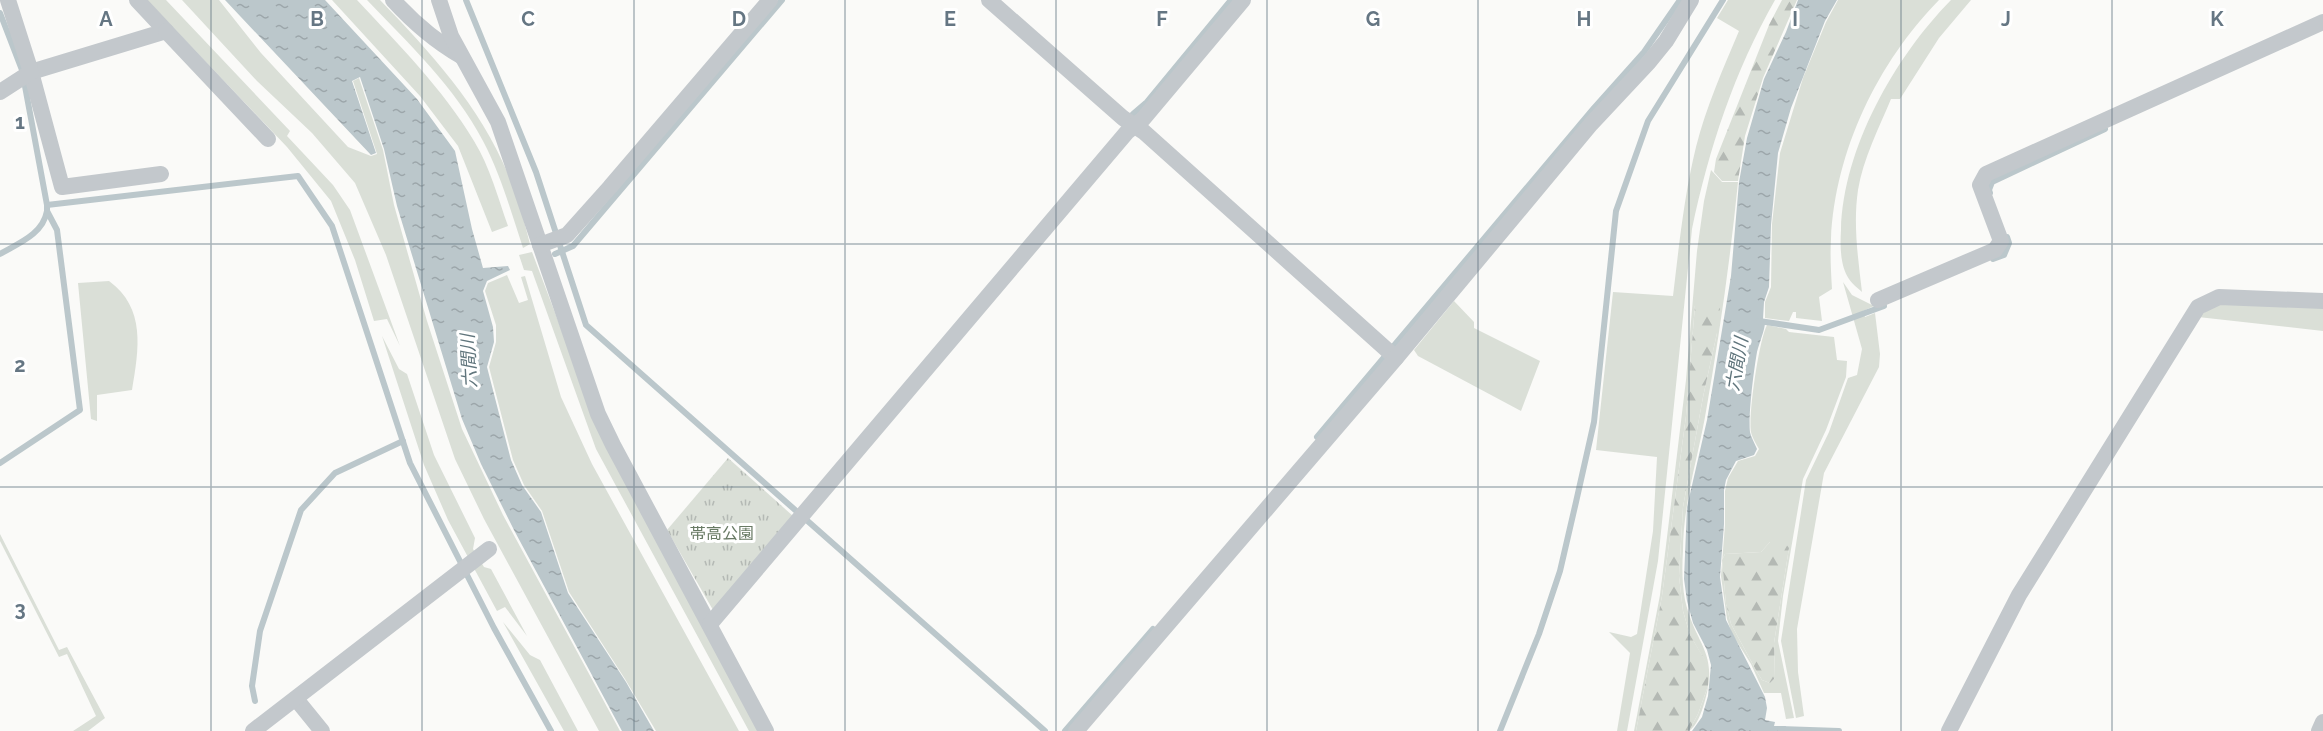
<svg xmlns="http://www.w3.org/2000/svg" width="2323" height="731" font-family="Raleway,'Noto Sans JP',sans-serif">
<defs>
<pattern id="forest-firs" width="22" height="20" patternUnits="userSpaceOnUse" patternTransform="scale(1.5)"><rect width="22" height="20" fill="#dadfd7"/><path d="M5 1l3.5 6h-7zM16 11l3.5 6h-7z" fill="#b4b9b4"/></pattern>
<pattern id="park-tufts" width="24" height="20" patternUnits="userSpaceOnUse" patternTransform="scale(1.5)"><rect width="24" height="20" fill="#dadfd7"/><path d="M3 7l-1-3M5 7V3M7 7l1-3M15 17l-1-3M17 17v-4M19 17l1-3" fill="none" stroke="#b4b9b4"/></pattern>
<pattern id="water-ripples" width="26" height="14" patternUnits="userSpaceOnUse" patternTransform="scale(1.5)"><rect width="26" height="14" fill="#bbc7cb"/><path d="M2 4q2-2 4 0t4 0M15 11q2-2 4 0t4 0" fill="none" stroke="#9ca6aa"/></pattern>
</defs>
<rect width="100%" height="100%" fill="#fafaf8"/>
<!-- green -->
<g fill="#dadfd7" fill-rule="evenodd">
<path d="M 147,0 L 166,0 L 290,131 L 287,136 L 333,185 L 350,210 L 400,346 L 387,319 L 374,321 L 355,260 L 331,201 L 287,147 Z"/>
<path d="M 182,0 L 219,0 L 261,53 L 348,147 L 371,156 L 377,154 L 353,81 L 359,78 L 383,150 L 394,205 L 427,321 L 462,429 L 503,515 L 620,731 L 599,731 L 484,519 L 455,459 L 386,255 L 355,183 L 312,133 L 257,81 Z"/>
<path d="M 332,0 L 357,0 C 398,44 443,89 474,141 C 490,167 498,198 508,226 L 492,232 L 458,146 L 420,96 Z"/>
<path d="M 367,0 L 380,0 C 430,52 480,106 508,174 C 518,196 524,221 530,244 L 523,248 C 511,212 501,175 483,141 C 455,87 409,44 367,0 Z"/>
<path d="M 1728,0 L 1775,0 C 1734,72 1709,148 1692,229 L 1658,561 L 1627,731 L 1617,731 L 1630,653 L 1609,632 L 1631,637 L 1637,634 L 1653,531 L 1657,457 L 1596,450 L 1613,292 L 1673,296 C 1679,246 1684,196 1696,147 C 1706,107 1723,69 1739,31 L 1717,18 Z"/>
<path d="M 1838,0 L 1939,0 C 1878,62 1835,151 1831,239 C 1830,255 1831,272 1832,289 L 1819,297 L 1822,321 L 1796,318 L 1796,312 L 1793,312 L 1789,321 L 1765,318 L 1765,302 L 1771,287 L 1772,224 L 1780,153 L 1803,78 L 1826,22 Z"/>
<path d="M 1951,0 L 1971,0 L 1939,38 L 1900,99 L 1891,99 C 1879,128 1863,159 1858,190 C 1853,224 1858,258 1862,292 C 1858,288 1852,284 1849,279 C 1840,266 1840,245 1841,230 C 1843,148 1895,57 1951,0 Z"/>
<path d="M 1711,170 L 1722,182 L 1738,182 C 1730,262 1719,338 1705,417 C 1697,461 1683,505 1683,551 C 1682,567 1682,584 1685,600 C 1695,646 1720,651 1704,704 C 1701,714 1697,725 1689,731 L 1698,714 L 1708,686 L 1708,666 L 1690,635 L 1683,611 L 1679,576 L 1683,507 L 1703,397 L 1717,333 L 1695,305 L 1686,416 L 1662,596 L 1636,731 L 1634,731 L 1660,595 L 1686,380 L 1697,251 L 1704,201 Z"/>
<path d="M 532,252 L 605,445 L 758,731 L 749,731 L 596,449 L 541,296 L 532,271 L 524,270 L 519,255 Z"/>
<path d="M 507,275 L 519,303 L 528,300 L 521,277 L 525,276 L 561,397 L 592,464 L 739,731 L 656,731 L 625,679 L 569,592 L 542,511 L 524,485 L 513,460 L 489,367 L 496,342 L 496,325 L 485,291 L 488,283 Z"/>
<path d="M 109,281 C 146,308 139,349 132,390 L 97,395 L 97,421 L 91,419 L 78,283 Z"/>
<path d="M 1843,282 L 1852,295 L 1874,306 L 1863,311 L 1865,317 L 1875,313 L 1880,354 L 1879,367 L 1824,473 L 1797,629 L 1798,672 L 1804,716 L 1796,718 L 1781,641 L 1806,480 L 1829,432 L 1848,378 L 1857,375 L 1862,349 Z"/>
<path d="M 1454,301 L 1474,322 L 1474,328 L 1540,361 L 1521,411 L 1418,356 L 1414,350 Z"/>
<path d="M 2218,303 L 2323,308 L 2323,331 L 2198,317 Z"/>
<path d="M 1767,325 L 1786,329 L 1789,332 L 1834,337 L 1837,360 L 1847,361 L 1846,377 L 1826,430 L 1803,479 L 1783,596 L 1778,641 L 1794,718 L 1786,719 L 1781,693 L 1764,693 L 1751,664 L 1732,634 L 1727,619 L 1721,576 L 1725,525 L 1725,491 L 1728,478 L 1738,461 L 1755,456 L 1759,449 C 1756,444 1752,437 1751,432 C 1748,415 1759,340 1767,325 ZM 1770,542 L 1789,548 L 1774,643 L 1775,678 L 1770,683 L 1762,680 L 1757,672 L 1731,624 L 1726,604 L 1722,560 L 1725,554 L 1761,552 Z"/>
<path d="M 382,336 L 399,369 L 407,374 L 434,455 L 475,538 L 473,549 L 484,567 L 491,569 L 527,636 L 505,607 L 497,611 L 448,520 L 424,465 Z"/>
<path d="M 0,534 L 59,650 L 67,647 L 105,718 L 88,731 L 73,731 L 96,716 L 67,654 L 59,657 L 0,541 Z"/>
<path d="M 503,622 L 530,655 L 540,660 L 578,731 L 564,731 Z"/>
</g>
<!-- forest -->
<g fill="url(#forest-firs)">
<path d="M 1782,0 L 1797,0 L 1763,78 L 1745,136 L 1738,181 L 1722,181 L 1714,172 L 1716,159 L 1769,25 Z"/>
<path d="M 1709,297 L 1720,308 L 1717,333 L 1703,397 L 1683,507 L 1679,576 L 1683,611 L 1690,635 L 1708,665 L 1708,686 L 1698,714 L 1689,731 L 1636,731 L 1662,596 L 1686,416 L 1695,305 L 1700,300 Z"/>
<path d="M 1782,539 L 1789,548 L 1774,643 L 1775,678 L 1770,683 L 1762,680 L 1757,672 L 1731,624 L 1726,604 L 1722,560 L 1725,554 L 1761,552 L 1770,542 Z"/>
</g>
<!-- park -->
<path fill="url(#park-tufts)" d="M 728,458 L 793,516 L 713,610 L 667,530 Z"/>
<!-- water -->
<g fill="url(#water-ripples)">
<path d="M 225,0 L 325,0 L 417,99 L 455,151 L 472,229 L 483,268 L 508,266 L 510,270 L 487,281 L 483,291 L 493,327 L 494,342 L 487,367 L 511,460 L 522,485 L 541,512 L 568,593 L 626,682 L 654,731 L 622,731 L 515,532 L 481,464 L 462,419 L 397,206 L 384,149 L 360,77 L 352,81 L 376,153 L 371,155 Z"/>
<path d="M 1798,0 L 1837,0 L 1825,21 L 1791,108 L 1778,153 L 1771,225 L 1769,287 L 1764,302 L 1763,319 L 1765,320 C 1766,328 1759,343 1757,352 C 1754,369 1748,415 1750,432 C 1751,437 1755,444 1757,449 L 1754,455 L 1736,461 L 1726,480 L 1724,490 L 1724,524 L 1720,577 L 1726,620 L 1765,697 L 1767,708 L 1765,720 L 1775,722 L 1774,726 L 1786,726 L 1785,731 L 1692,731 L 1702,717 L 1708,696 L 1711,665 L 1707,650 L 1693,623 L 1687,601 L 1684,579 L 1687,507 L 1707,420 L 1731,276 L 1739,182 L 1747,138 L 1764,79 L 1786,32 Z"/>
</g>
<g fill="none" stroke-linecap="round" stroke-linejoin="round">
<!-- stream -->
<g stroke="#bbc7cb" stroke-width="6">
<path d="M 466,0 L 536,172 L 586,325 L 1045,731"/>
<path d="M 0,13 L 22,70 L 47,205"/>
<path d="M 1133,114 L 1147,102 L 1231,0"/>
<path d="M 1990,193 L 1989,190 L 1992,182 L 2105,129"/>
<path d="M 0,254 C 19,243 43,234 47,211"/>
<path d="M 555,254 L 573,246 L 782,0"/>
<path d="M 1993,259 L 2004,255 L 2009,243 L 2007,237"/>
<path d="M 1759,321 L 1819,330 L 1884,306"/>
<path d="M 1317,437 L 1594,108 L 1644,52 L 1680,0"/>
<path d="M 0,463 L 80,410 L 57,230 L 47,211 L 47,205 L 298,176 L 332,226 L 410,463 L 494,628 L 551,731"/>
<path d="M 255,701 L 252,686 L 260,631 L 301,510 L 335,473 L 403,441"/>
<path d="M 1780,729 L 1839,731"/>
<path d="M 1065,731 L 1153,629"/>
<path d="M 1500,731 L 1539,634 L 1560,571 L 1576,502 L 1594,422 L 1616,211 L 1648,121 L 1723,0"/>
</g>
<!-- street -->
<g stroke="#c3c8cc" stroke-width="16">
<path d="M 137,0 L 166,31 L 31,72 L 62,187 L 161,174"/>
<path d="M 393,0 C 414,23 435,41 461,56"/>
<path d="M 439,0 L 451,36 L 498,122 L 598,414 L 613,445 L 766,731"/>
<path d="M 989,0 L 1123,118 L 1144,132 L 1396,358"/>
<path d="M 166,31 L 268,139"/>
<path d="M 0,92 L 31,72 L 8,0"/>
<path d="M 540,245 L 567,235 L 610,187 L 770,0"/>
<path d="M 1878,300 L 1995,250 L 2001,241 L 1980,185 L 1986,174 L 2323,22"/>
<path d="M 710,624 L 1127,132 L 1143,119 L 1243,0"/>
<path d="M 296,699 L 322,731"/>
<path d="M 253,731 L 489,549"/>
<path d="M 1076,731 L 1396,358 L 1591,124 L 1649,62 L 1666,41 L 1691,0"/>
<path d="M 1949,731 L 2019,595 L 2198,307 L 2219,297 L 2323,301"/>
<path d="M 2319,731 L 2323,722"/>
</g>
</g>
<!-- grid -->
<path fill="none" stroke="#657683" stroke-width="1.5" stroke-opacity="0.55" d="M 211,0 L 211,731M 422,0 L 422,731M 634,0 L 634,731M 845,0 L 845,731M 1056,0 L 1056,731M 1267,0 L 1267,731M 1478,0 L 1478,731M 1689,0 L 1689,731M 1901,0 L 1901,731M 2112,0 L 2112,731M 0,244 L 2323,244M 0,487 L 2323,487"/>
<g text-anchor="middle" stroke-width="6" stroke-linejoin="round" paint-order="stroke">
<!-- park labels -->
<g font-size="16" fill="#687a64" stroke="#fff">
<text x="722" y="539">帯高公園</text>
</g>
<!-- water labels -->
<g font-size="18" font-style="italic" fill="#60757c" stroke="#fff">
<text transform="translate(469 361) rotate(-93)" y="6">六間川</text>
<text transform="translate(1737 364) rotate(-80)" y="6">六間川</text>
</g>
</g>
<g font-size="20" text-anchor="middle" font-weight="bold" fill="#657683" stroke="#fff" stroke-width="6" stroke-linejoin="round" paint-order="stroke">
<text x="106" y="26">A</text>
<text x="317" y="26">B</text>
<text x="528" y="26">C</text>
<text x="739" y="26">D</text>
<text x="950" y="26">E</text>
<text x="1162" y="26">F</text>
<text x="1373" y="26">G</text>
<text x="1584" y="26">H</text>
<text x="1795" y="26">I</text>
<text x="2006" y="26">J</text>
<text x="2217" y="26">K</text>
<text x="20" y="129">1</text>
<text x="20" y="372">2</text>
<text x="20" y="616">3</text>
</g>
</svg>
